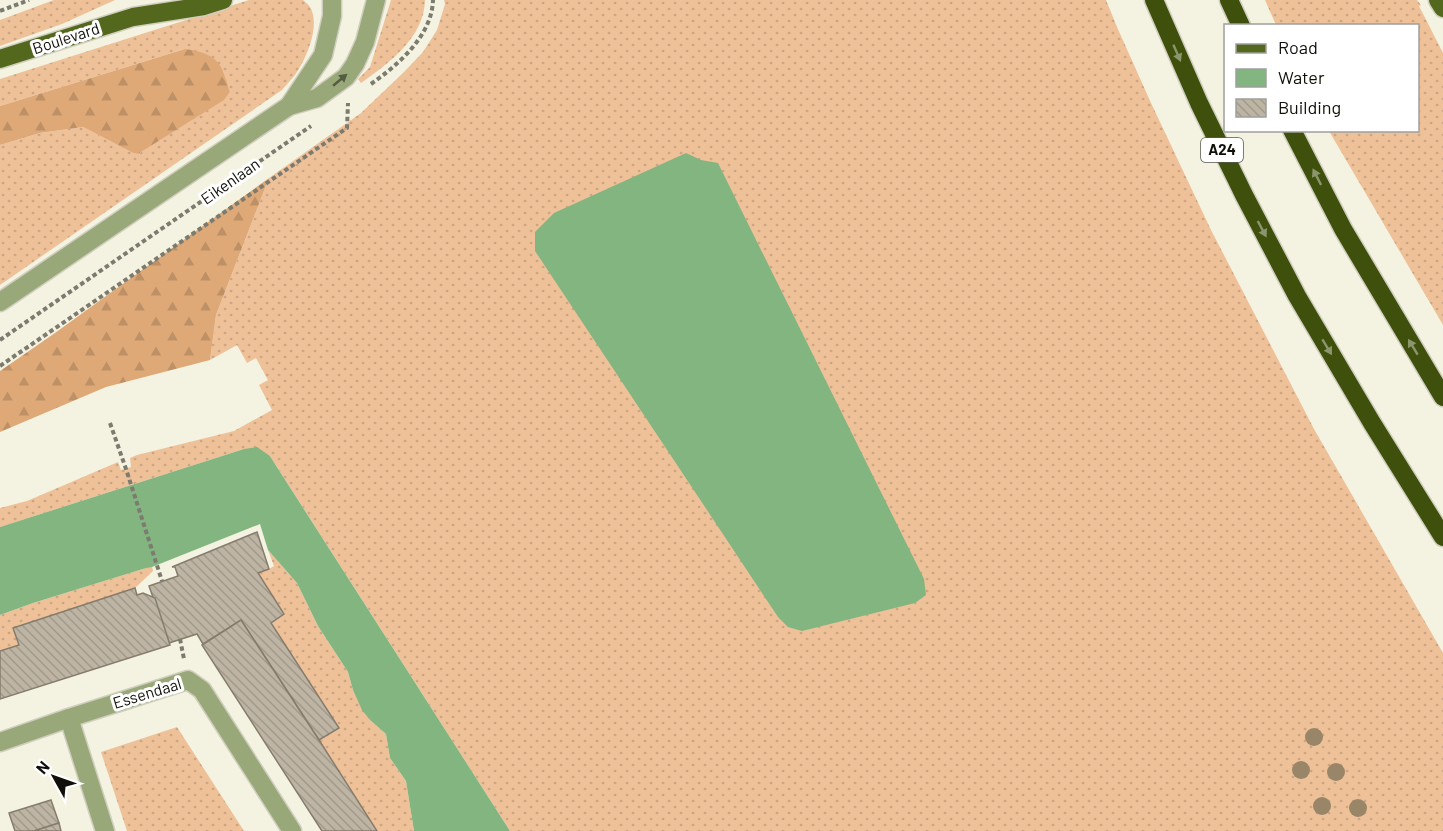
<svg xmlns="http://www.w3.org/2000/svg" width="1443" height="831" font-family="Barlow,sans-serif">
<defs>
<pattern id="grass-dots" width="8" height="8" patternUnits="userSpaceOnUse" patternTransform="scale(1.5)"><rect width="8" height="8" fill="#efc199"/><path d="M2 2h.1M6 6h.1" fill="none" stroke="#cca582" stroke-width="1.8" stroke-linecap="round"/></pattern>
<pattern id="forest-firs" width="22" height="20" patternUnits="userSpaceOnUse" patternTransform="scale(1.5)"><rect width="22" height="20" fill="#dea877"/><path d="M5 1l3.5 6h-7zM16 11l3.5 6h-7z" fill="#bd9066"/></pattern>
<pattern id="building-back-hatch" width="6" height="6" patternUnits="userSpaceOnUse" patternTransform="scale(1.5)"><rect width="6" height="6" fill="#bdb4a3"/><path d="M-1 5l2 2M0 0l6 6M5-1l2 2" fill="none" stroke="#a19a8b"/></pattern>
</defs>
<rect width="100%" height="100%" fill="#f4f2e0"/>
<!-- grass -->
<g fill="url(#grass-dots)">
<path d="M 54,0 L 115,0 L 62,24 L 0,46 L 0,20 Z"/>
<path d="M 249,0 L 303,0 C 303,0 310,6 310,7 C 321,25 306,60 295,75 C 291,80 286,85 282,90 L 0,285 L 0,145 L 40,133 L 83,127 L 133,153 L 138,154 L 223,100 L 230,92 L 225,80 L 185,49 L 0,106 L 0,79 Z"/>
<path d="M 391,0 L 425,0 C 424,38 389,63 361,83 L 358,79 L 370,67 Z"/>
<path d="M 444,0 L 1106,0 L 1117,27 L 1151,103 L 1211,230 L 1314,429 L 1443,653 L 1443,831 L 510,831 L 270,456 L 244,449 L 0,527 L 0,508 L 27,501 L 118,462 L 121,470 L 131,467 L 130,458 L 137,455 L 234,431 L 272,410 L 259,385 L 268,380 L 256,358 L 247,363 L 237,345 L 210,360 L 216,315 L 269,178 L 361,113 L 404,72 L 423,52 L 437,30 L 445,4 Z"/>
<path d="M 1265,0 L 1417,0 L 1421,5 L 1419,6 L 1443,53 L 1443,325 L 1329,131 L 1418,130 L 1418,26 L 1276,25 Z"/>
<path d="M 268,550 L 297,583 L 318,626 L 348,672 L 353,690 L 370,720 L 386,734 L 390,758 L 406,781 L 414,831 L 377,831 L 319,740 L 338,728 L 271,623 L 284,614 L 258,573 L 269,569 L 274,566 Z"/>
<path d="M 152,566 L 153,571 L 135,588 L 13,628 L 19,645 L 0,651 L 0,615 L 33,603 Z"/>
<path d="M 177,727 L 244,831 L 127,831 L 101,752 Z"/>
</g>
<!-- forest -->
<g fill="url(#forest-firs)">
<path d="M 185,49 C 199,51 215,54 222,69 C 225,76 227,84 230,92 L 224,100 L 138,154 L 133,153 L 83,127 L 40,133 L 0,145 L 0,106 Z"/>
<path d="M 269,178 L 216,315 L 210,360 L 106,387 L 0,432 L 0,371 L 55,333 Z"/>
</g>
<!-- water -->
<g fill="#83b580">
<path d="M 686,153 L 701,160 L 718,163 L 924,579 L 926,595 L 915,603 L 802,631 L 788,627 L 778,617 L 535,251 L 535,232 L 554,213 Z"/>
<path d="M 257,447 L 270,456 L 275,464 L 510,831 L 414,831 L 406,781 L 390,758 L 386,734 L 370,720 L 362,710 L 353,690 L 348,672 L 318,626 L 297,583 L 268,550 L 260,524 L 152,567 L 146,568 L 33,603 L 0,615 L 0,527 L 244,449 Z"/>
</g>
<!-- building -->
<g fill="url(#building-back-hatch)" stroke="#857c6d" stroke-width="1.5">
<path d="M 257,532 L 269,569 L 258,573 L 284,614 L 271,623 L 339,728 L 319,740 L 241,620 L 203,644 L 197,634 L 169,643 L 149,586 L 178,576 L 175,567 L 172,567 Z"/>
<path d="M 135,588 L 137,595 L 143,593 L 155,598 L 170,645 L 0,699 L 0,651 L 19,645 L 13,628 Z"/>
<path d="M 241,620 L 319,740 L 377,831 L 322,831 L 202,645 Z"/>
<path d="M 51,800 L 59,823 L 34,831 L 15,831 L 9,813 Z"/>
<path d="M 59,823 L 61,831 L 34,831 Z"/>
</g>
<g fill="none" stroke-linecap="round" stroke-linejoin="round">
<!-- minor casing -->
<g stroke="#d0cebe" stroke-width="21">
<g id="minor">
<path d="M 289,106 L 323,55 L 332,16 L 332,0"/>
<path d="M 0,302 L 289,106 L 317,98 L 346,77 L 355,64 L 365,42 L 376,0"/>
<path d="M 69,718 L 105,831"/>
<path d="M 0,742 L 69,718 L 188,680 L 202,690 L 292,831"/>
</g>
</g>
<!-- major casing -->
<g stroke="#d0cebe" stroke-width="21">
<g id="major">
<path d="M 1438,0 L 1443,8"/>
<path d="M 0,59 L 133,17 L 204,6 L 223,0"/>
</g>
</g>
<!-- highway casing -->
<g stroke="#d0cebe" stroke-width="21">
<g id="highway">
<path d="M 1154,0 L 1199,103 L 1244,195 L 1297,296 L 1372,423 L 1443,537"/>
<path d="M 1229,0 L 1241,26"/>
<path d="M 1292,130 L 1343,229 L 1443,397"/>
</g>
</g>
<!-- path -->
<g stroke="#7c7b6f" stroke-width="4" stroke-dasharray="4.5 3" stroke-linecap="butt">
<path d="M 0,11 L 29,0"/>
<path d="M 371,84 C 398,65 432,36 433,0"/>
<path d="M 0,340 L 311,126"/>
<path d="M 0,366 L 347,128 L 348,103"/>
<path d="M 110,423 L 126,469 L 162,581"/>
<path d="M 180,639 L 184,659"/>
</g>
<!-- minor -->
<use href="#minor" stroke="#99a879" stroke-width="18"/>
<!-- major -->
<use href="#major" stroke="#54681d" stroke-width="18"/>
<!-- highway -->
<use href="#highway" stroke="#3f500d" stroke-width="18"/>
</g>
<!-- trees -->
<g fill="#998567">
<circle cx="1314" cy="737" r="9"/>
<circle cx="1301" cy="770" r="9"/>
<circle cx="1336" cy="772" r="9"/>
<circle cx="1322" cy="806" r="9"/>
<circle cx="1358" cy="808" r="9"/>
</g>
<!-- one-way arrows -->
<defs><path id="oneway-solid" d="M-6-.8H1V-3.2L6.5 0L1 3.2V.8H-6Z" transform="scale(1.5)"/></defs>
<g fill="#8c966e">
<use href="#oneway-solid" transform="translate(1177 53) rotate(66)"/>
<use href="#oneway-solid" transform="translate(1317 177) rotate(-117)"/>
<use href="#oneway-solid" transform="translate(1262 229) rotate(62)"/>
<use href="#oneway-solid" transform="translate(1327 347) rotate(59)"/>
<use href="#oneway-solid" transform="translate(1413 347) rotate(-121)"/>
</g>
<use fill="#545c41" href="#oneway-solid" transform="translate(340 80) rotate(-40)"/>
<g text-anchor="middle" stroke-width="6" stroke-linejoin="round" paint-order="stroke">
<!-- shield labels -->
<rect fill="#fff" stroke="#585853" stroke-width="1.5" x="1201" y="138" width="42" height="24" rx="4.5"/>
<g font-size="15" font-weight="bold" fill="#101009">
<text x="1222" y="155">A24</text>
</g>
<!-- street labels -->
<g font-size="16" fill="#101009" stroke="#fff">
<text transform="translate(66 38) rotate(-18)" y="6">Boulevard</text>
<text transform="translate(230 181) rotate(-35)" y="6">Eikenlaan</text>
<text transform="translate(147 693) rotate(-17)" y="6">Essendaal</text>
</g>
</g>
<!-- legend -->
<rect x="1224" y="24" width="195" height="108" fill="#ffffff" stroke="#9f9f9d" stroke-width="1.5"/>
<rect x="1236" y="44" width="30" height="9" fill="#54681d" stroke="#9f9f9d" stroke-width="1.5"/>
<text x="1278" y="54" font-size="18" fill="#101009">Road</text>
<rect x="1236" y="69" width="30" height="18" fill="#83b580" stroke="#9f9f9d" stroke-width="1.5"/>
<text x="1278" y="84" font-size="18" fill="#101009">Water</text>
<rect x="1236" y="99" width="30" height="18" fill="url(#building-back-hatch)" stroke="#9f9f9d" stroke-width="1.5"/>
<text x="1278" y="114" font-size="18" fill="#101009">Building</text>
<!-- north arrow -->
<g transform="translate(54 777) rotate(310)" stroke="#ffffff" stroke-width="4.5" paint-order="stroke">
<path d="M0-4.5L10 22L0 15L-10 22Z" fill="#101009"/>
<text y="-9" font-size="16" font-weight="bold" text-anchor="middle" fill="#101009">N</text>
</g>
</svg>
